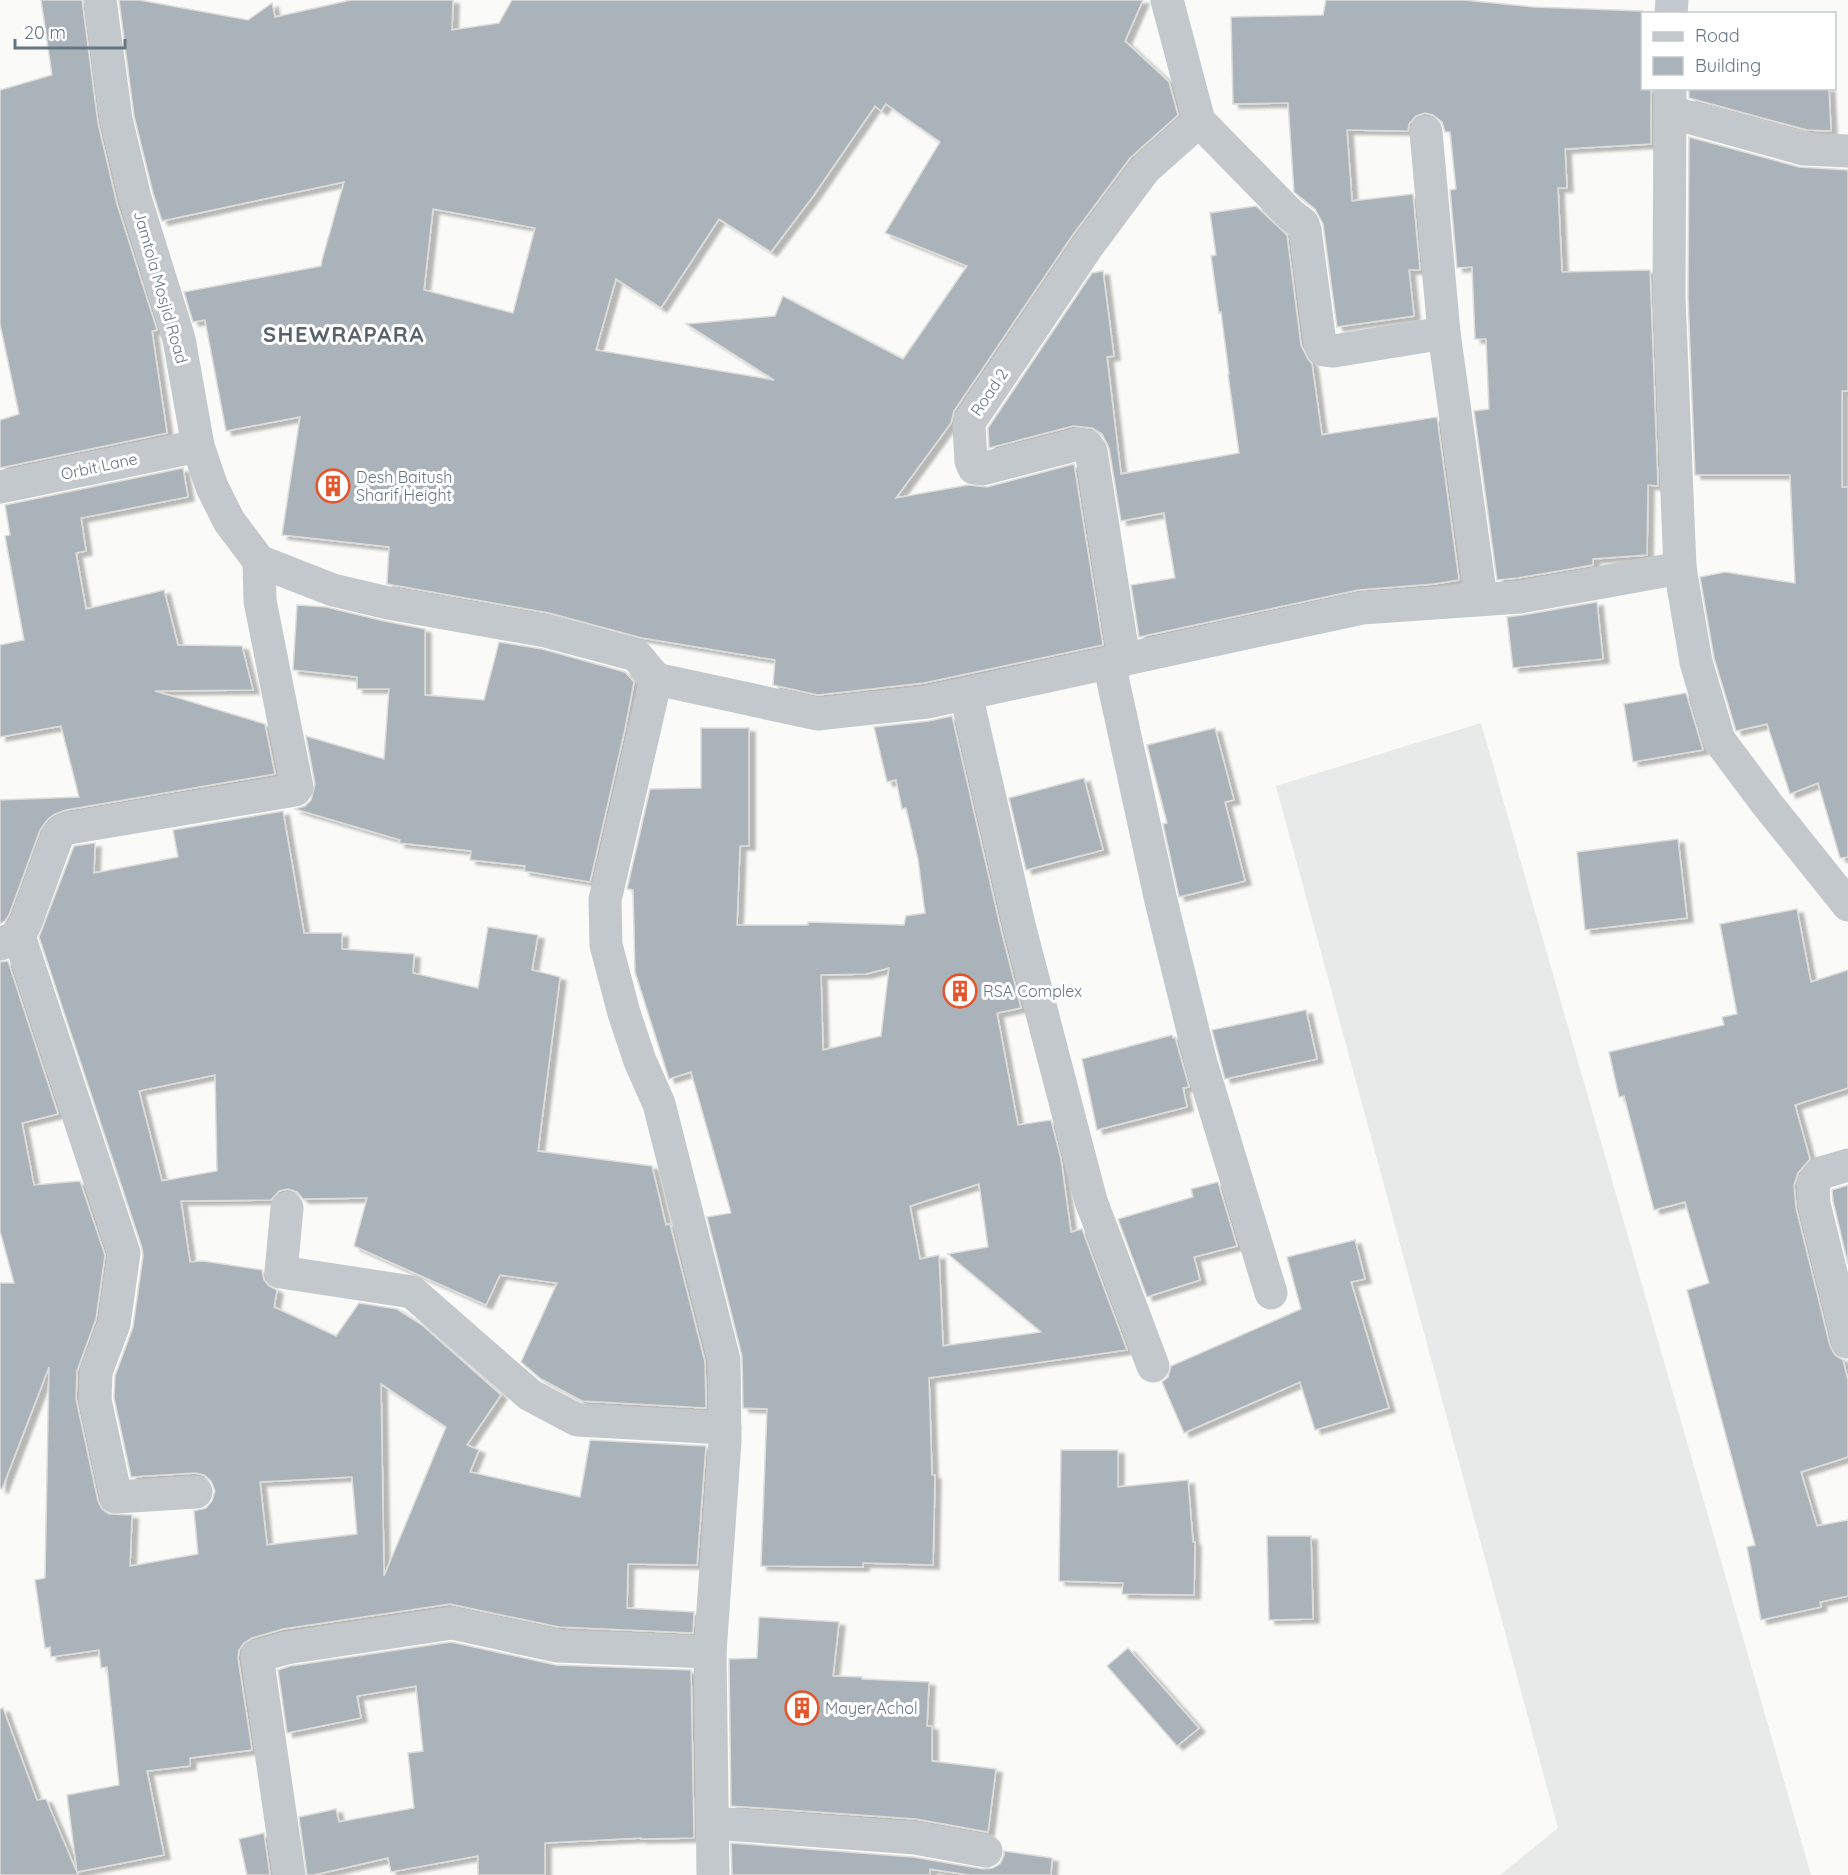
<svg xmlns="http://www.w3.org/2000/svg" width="1848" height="1875" font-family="Quicksand,sans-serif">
<defs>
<filter id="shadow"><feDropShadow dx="6" dy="4" stdDeviation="1.5" flood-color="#0004"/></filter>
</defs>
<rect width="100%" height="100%" fill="#fafaf8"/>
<!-- built -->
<path fill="#e8e9e9" d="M 1481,723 L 1811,1875 L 1500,1875 L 1558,1828 L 1276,786 Z"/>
<!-- building -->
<g fill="#aab3b9" stroke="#dcdcda" stroke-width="1.5" fill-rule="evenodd" filter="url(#shadow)">
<path d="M 41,0 L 82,0 L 98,123 L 117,204 L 157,330 L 152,331 L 167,433 L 0,468 L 0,420 L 19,414 L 0,324 L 0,90 L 52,75 Z"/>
<path d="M 119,0 L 139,0 L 248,20 L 272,3 L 275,17 L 351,0 L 453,0 L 452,30 L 499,23 L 512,0 L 1143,0 L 1125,41 L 1169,82 L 1178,115 L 1130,158 L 1072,236 L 954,411 L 951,423 L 896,498 L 968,485 L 987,487 L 1074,464 L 1103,645 L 924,683 L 818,695 L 773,685 L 775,660 L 642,638 L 549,613 L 387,584 L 389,547 L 282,535 L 300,417 L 226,431 L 205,320 L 193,322 L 184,292 L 321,266 L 322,260 L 344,182 L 162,221 L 153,193 L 134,116 ZM 886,104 L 940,142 L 885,233 L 967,266 L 903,359 L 783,296 L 775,316 L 686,324 L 774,380 L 596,350 L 616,279 L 661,308 L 719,219 L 771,252 L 814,195 L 875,106 L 881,111 ZM 433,209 L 535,228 L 513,313 L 424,290 Z"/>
<path d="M 1326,0 L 1464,0 L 1534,7 L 1642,11 L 1642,88 L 1651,88 L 1651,144 L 1565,149 L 1567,188 L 1558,188 L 1562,272 L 1650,270 L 1658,486 L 1648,485 L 1647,555 L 1593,559 L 1593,565 L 1518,578 L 1497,580 L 1474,411 L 1489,409 L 1486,339 L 1475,339 L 1472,267 L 1457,268 L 1450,190 L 1456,189 L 1450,132 L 1445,132 L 1442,122 L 1433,115 L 1425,113 L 1416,116 L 1409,124 L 1408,131 L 1347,130 L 1352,201 L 1413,194 L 1420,270 L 1409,270 L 1414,316 L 1337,327 L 1323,224 L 1315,209 L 1294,192 L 1288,103 L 1233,104 L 1231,17 L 1323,15 Z"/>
<path d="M 1689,88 L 1829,88 L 1831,131 L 1807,130 L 1689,98 Z"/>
<path d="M 1689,137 L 1799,167 L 1848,170 L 1848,391 L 1842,391 L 1842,487 L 1848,487 L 1848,857 L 1840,858 L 1818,783 L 1790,794 L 1767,724 L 1736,731 L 1714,658 L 1700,577 L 1725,572 L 1795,583 L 1790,475 L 1695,475 L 1688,297 Z"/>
<path d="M 1256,206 L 1287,235 L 1301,345 L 1308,359 L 1312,364 L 1322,435 L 1437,417 L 1459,580 L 1434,584 L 1358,590 L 1139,637 L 1131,585 L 1175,578 L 1164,513 L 1121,521 L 1109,448 L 1102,434 L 1092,428 L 1073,426 L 989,448 L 988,428 L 1092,273 L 1103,271 L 1114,356 L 1107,357 L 1121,474 L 1239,453 L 1228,374 L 1229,374 L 1221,312 L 1219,313 L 1211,256 L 1216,255 L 1210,213 Z"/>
<path d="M 183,468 L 188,497 L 81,518 L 86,551 L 76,553 L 86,609 L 164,590 L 178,645 L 242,646 L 253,690 L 155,691 L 265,724 L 275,774 L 66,810 L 55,814 L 48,819 L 40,830 L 9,915 L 5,921 L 0,924 L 0,800 L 79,797 L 61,726 L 0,737 L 0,645 L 24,640 L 5,536 L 10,535 L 5,505 Z"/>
<path d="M 1597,602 L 1603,659 L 1513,668 L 1507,617 L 1523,615 Z"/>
<path d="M 297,605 L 326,607 L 384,621 L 425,629 L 425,695 L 484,700 L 499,642 L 542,649 L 625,672 L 634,682 L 625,729 L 590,882 L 524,871 L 525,866 L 470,860 L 471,851 L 399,843 L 400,840 L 295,809 L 305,806 L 311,800 L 315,784 L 306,736 L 384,759 L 389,689 L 357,689 L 357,677 L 293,670 Z"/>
<path d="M 1686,693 L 1703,750 L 1633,762 L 1624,704 Z"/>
<path d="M 952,716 L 1001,930 L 1021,1008 L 997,1013 L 1018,1125 L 1051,1120 L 1061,1159 L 1071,1232 L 1082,1229 L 1127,1350 L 929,1378 L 932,1475 L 935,1475 L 933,1565 L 863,1563 L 863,1567 L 761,1566 L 767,1409 L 743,1408 L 742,1356 L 707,1217 L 731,1213 L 691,1072 L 669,1079 L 635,972 L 633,890 L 627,889 L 650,789 L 701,788 L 701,728 L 749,728 L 749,846 L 740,846 L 737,925 L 808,925 L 808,922 L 904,925 L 906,916 L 925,913 L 918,859 L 906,808 L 902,809 L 896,780 L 887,782 L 874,727 L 929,721 ZM 889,968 L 881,1036 L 823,1050 L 821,975 L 866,974 ZM 979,1184 L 988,1247 L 948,1254 L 1041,1332 L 943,1346 L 939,1255 L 920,1259 L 910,1206 Z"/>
<path d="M 1215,728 L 1234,800 L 1225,802 L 1245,881 L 1179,897 L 1163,824 L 1167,823 L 1147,745 Z"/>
<path d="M 1084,778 L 1103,850 L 1026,870 L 1009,798 Z"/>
<path d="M 283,811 L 304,933 L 342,933 L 342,949 L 414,954 L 413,973 L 478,988 L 488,927 L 538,935 L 532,970 L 560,977 L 538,1151 L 652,1166 L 666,1225 L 670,1224 L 705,1362 L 706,1408 L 582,1401 L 541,1379 L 521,1362 L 557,1283 L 500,1275 L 486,1305 L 354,1246 L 367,1198 L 303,1199 L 297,1192 L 288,1189 L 279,1191 L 271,1200 L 181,1201 L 190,1262 L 203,1261 L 262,1270 L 264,1280 L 269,1286 L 277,1290 L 274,1307 L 336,1336 L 359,1303 L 397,1309 L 422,1325 L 501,1395 L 467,1445 L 479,1450 L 470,1472 L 580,1497 L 590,1440 L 706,1446 L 697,1565 L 628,1564 L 627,1608 L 694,1612 L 693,1633 L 559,1627 L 450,1604 L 283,1629 L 252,1638 L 244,1643 L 239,1650 L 238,1658 L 252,1750 L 190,1758 L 190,1766 L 147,1771 L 164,1855 L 77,1872 L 67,1795 L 119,1785 L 107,1667 L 101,1668 L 99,1650 L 51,1657 L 50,1647 L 45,1648 L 35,1580 L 45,1578 L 49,1367 L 2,1489 L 0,1488 L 0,1283 L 14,1283 L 0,1231 L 0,962 L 8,961 L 58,1114 L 22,1123 L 34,1185 L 80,1181 L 105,1255 L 96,1319 L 77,1371 L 76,1399 L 98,1501 L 102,1509 L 109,1514 L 132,1515 L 130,1566 L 198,1554 L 194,1511 L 206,1508 L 212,1501 L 215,1491 L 211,1481 L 204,1475 L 195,1473 L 131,1477 L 114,1398 L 115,1376 L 133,1327 L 143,1256 L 142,1248 L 39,937 L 74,846 L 95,843 L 94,873 L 178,857 L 173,830 ZM 215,1075 L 217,1171 L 162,1181 L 139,1091 ZM 381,1384 L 446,1427 L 384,1576 ZM 352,1477 L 357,1534 L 267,1545 L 260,1482 Z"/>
<path d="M 1678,839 L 1687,918 L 1585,930 L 1577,852 Z"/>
<path d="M 1797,909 L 1811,982 L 1848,970 L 1848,1088 L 1795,1105 L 1810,1159 L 1798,1173 L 1794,1185 L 1796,1208 L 1830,1346 L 1835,1355 L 1843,1360 L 1848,1380 L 1848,1457 L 1801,1472 L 1817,1526 L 1848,1520 L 1848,1596 L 1820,1602 L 1821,1607 L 1761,1620 L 1747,1547 L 1755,1545 L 1687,1290 L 1709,1283 L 1685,1202 L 1654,1210 L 1624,1096 L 1619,1097 L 1609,1052 L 1724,1025 L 1722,1017 L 1737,1014 L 1720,924 Z"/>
<path d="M 1306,1010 L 1317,1059 L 1225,1079 L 1212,1030 Z"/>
<path d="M 1172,1035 L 1173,1038 L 1175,1037 L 1189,1087 L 1183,1088 L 1187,1107 L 1097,1130 L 1082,1059 Z"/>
<path d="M 1218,1182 L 1237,1246 L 1194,1257 L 1200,1280 L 1147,1297 L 1118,1219 L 1193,1197 L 1191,1189 Z"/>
<path d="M 1848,1185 L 1848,1264 L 1833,1201 L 1832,1190 Z"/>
<path d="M 1355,1240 L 1365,1279 L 1351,1282 L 1389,1408 L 1315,1430 L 1300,1382 L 1184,1433 L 1162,1382 L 1168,1377 L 1171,1366 L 1301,1309 L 1287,1257 Z"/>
<path d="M 1061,1450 L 1118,1450 L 1118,1487 L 1188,1480 L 1193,1542 L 1195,1542 L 1194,1595 L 1122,1594 L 1123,1583 L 1059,1581 Z"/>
<path d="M 1267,1536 L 1311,1536 L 1313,1619 L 1269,1620 Z"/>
<path d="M 759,1617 L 839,1622 L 833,1676 L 862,1677 L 862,1679 L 929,1682 L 927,1726 L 932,1726 L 932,1761 L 996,1769 L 988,1832 L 916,1819 L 731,1806 L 729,1659 L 757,1658 Z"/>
<path d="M 451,1642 L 556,1665 L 691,1670 L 694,1838 L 641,1839 L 641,1838 L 545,1843 L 545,1875 L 478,1875 L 478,1856 L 391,1872 L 388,1858 L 314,1875 L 307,1875 L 299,1817 L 336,1809 L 339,1822 L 414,1808 L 408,1753 L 423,1751 L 416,1686 L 357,1696 L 361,1718 L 287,1733 L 278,1670 L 290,1666 Z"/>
<path d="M 1128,1648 L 1199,1728 L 1177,1746 L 1107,1666 Z"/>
<path d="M 3,1708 L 37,1800 L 46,1799 L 78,1875 L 0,1875 L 0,1709 Z"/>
<path d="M 264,1833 L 270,1875 L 247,1875 L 239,1839 Z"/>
<path d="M 731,1843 L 913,1857 L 983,1869 L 993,1868 L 1000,1864 L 1004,1855 L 1004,1851 L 1052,1858 L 1051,1875 L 969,1875 L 930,1869 L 930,1875 L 732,1875 Z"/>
</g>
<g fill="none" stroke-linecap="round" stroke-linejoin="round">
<!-- minor -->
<g stroke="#c3c8cc" stroke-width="33">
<path d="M 100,0 L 116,119 L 135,198 L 179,339 L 198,446 L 212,487 L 229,521 L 259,561 L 333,590 L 388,603 L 546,631 L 636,655 L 656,679 L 817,714 L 927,702 L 1362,608 L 1520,597 L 1680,568"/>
<path d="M 1167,0 L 1199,121 L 1291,215 L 1303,224 L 1305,230 L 1320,343 L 1324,350 L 1334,351 L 1444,333"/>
<path d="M 1671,14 L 1672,0"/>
<path d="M 1670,88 L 1669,297 L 1680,568 L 1696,662 L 1719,740 L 1767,804 L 1848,905"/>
<path d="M 1670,112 L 1804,149 L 1848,151"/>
<path d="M 1426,132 L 1444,333 L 1481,599"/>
<path d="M 0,487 L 198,446"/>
<path d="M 1124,660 L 1091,451 L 1087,446 L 1078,444 L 982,469 L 974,468 L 971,461 L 969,426 L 970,421 L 1087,247 L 1145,169 L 1199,121"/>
<path d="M 1109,663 L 1161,901 L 1201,1063 L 1271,1293"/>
<path d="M 966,694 L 1019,925 L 1091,1201 L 1153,1366"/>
<path d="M 19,936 L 124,1253 L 114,1324 L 96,1372 L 95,1400 L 116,1497 L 196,1492"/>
<path d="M 0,944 L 19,936 L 26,922 L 57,837 L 62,831 L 69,828 L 295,790 L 297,787 L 260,601 L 259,561"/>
<path d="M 1848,1165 L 1821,1173 L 1813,1184 L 1814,1204 L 1848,1342"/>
<path d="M 287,1208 L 281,1272 L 412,1292 L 530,1395 L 577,1420 L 725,1428"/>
<path d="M 710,1652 L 713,1875"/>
<path d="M 713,1823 L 915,1838 L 986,1851"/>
<path d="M 289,1875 L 257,1656 L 286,1648 L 452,1623 L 557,1646 L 710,1652 L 725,1441 L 724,1360 L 659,1104 L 640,1061 L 624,1013 L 606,945 L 605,900 L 656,679"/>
</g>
</g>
<!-- icons -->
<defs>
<g id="building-ring" transform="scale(1.725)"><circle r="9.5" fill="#fff" stroke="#e4572e" stroke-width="1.5"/><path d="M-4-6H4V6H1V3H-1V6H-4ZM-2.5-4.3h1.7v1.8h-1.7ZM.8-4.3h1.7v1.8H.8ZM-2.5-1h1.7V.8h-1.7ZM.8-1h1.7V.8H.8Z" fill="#e4572e"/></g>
</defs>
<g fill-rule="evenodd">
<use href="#building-ring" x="333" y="486"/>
<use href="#building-ring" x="960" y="991"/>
<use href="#building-ring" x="802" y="1708"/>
</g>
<g text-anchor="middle" stroke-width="6" stroke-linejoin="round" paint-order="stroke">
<!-- street labels -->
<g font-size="16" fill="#657683" stroke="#fff">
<text transform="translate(161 287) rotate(74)" y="6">Jamtola Mosjid Road</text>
<text transform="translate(989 392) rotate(-56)" y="6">Road 2</text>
<text transform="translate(99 466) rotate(-12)" y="6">Orbit Lane</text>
</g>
<!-- poi labels -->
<g font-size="16" fill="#657683" stroke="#fff" text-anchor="start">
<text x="356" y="483">Desh Baitush<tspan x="356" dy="18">Sharif Height</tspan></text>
<text x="983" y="997">RSA Complex</text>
<text x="825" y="1714">Mayer Achol</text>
</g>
<!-- district labels -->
<g font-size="22" font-weight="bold" letter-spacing="1.5" fill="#57646e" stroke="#fff">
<text x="344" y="342">SHEWRAPARA</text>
</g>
</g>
<!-- legend -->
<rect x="1641" y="12" width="195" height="78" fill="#ffffff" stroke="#c1c8cd" stroke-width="1.5"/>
<rect x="1653" y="32" width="30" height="9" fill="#c3c8cc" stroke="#c1c8cd" stroke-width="1.5"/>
<text x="1695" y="42" font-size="18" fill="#657683">Road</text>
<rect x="1653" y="57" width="30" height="18" fill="#aab3b9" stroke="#c1c8cd" stroke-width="1.5"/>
<text x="1695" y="72" font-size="18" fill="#657683">Building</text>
<!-- scale -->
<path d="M15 39v9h110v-9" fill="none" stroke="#657683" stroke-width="3"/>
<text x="24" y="39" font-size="18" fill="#657683" stroke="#ffffff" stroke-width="4.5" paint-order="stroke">20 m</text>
</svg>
